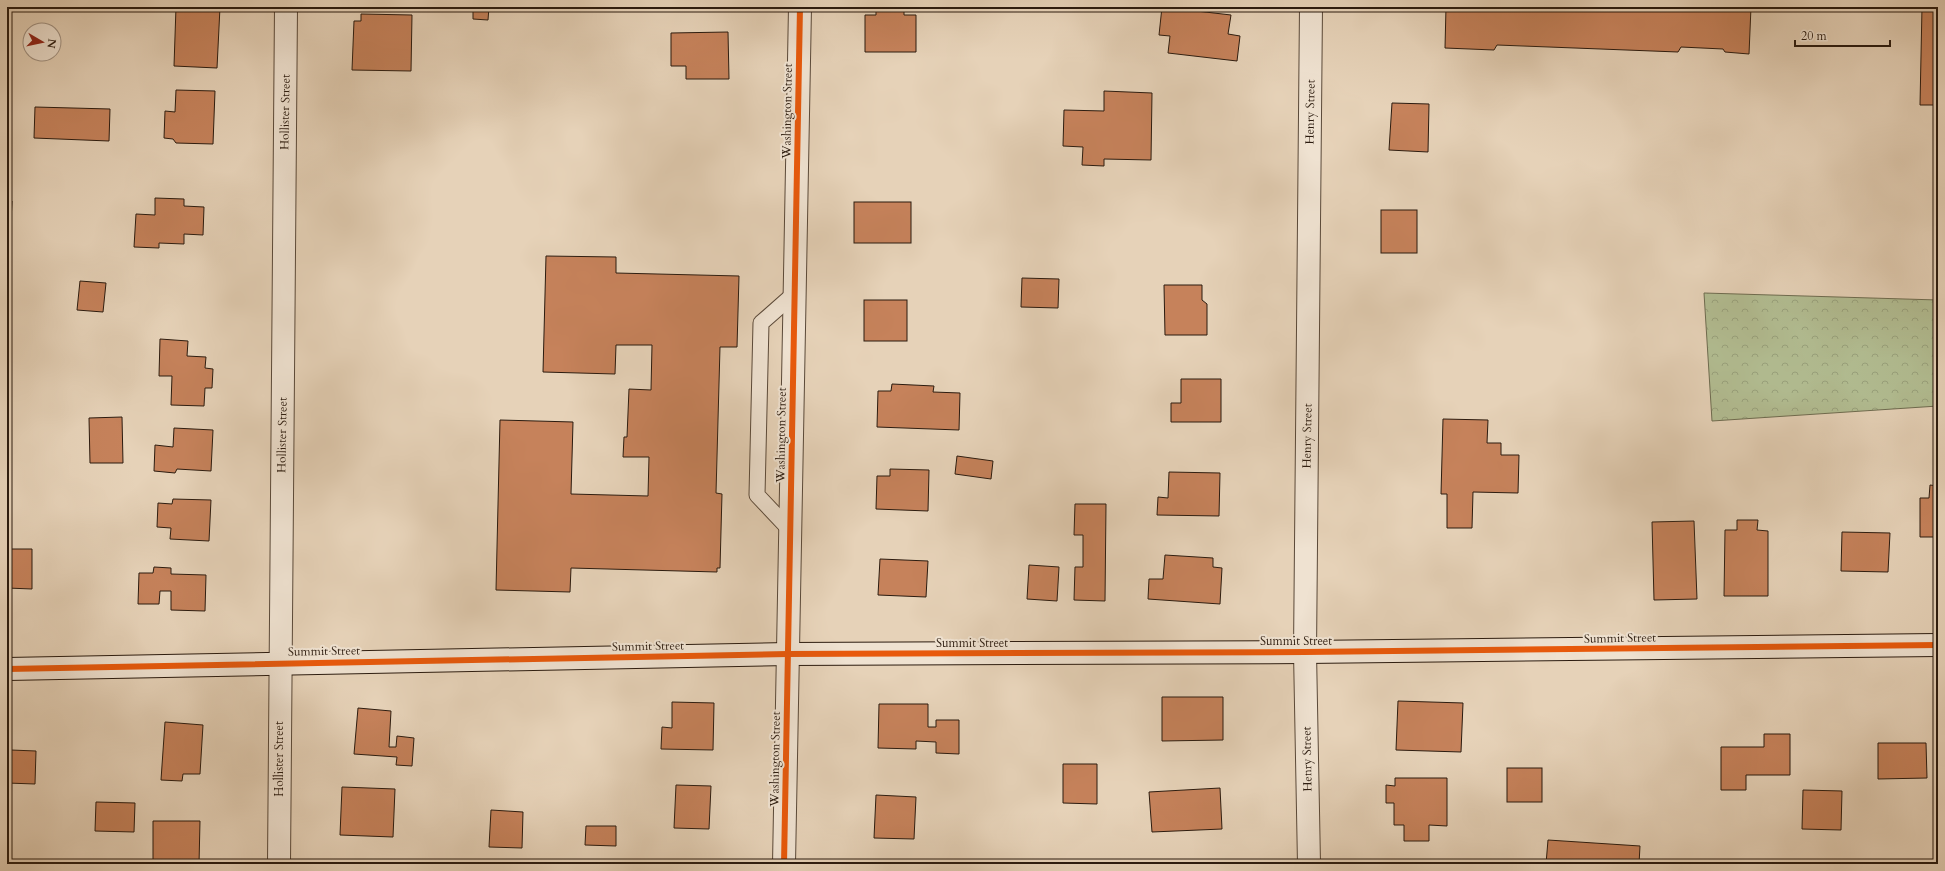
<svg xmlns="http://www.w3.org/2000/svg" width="1945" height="871" font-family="Cardo,serif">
<defs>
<pattern id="forest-crowns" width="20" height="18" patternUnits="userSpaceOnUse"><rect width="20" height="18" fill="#b2bd92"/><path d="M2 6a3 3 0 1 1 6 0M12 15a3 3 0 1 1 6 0" fill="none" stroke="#99a27d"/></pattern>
</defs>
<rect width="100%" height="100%" fill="#e6d2b8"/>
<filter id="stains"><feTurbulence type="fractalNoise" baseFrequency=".005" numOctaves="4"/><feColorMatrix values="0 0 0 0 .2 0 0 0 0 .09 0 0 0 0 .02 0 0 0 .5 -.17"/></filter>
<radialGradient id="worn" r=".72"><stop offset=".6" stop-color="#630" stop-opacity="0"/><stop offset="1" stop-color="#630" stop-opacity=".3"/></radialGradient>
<!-- forest -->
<path fill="url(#forest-crowns)" stroke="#6e6c50" d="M 1704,293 L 1938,300 L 1938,406 L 1712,421 Z"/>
<!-- building -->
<g fill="#c6825b" stroke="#2b1b0f">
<path d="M 176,7 L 220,7 L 217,68 L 174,66 Z"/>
<path d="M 473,7 L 489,7 L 488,20 L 473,19 Z"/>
<path d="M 1162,7 L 1231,15 L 1228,34 L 1240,36 L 1237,61 L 1168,53 L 1170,36 L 1159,35 Z"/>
<path d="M 1446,7 L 1751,7 L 1749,54 L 1725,52 L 1723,49 L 1681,47 L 1678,52 L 1497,45 L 1494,50 L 1445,48 Z"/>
<path d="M 1922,7 L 1938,7 L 1938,105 L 1920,105 Z"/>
<path d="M 876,9 L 904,9 L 904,15 L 916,15 L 916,52 L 865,52 L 865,15 L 876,15 Z"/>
<path d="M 361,14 L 412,15 L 411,71 L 352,70 L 354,21 L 361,21 Z"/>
<path d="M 728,32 L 729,79 L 686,79 L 686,66 L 671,66 L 671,33 Z"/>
<path d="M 176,90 L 215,91 L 213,144 L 176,143 L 173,139 L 164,138 L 165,111 L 175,112 Z"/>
<path d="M 1104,91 L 1152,93 L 1151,160 L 1104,159 L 1104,166 L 1082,165 L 1083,147 L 1063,146 L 1064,110 L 1104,111 Z"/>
<path d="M 1392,103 L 1429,104 L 1428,152 L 1389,150 Z"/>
<path d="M 35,107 L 110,109 L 109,141 L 34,138 Z"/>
<path d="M 155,198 L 184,199 L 184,206 L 204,207 L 203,235 L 184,234 L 184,244 L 159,243 L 159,248 L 134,247 L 136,214 L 155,215 Z"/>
<path d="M 7,201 L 12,201 L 10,243 L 7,243 Z"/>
<rect x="854" y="202" width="57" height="41"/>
<rect x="1381" y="210" width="36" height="43"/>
<path d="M 546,256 L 616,257 L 616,273 L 739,276 L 737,347 L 720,347 L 716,493 L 722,494 L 720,568 L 717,568 L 717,572 L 571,568 L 570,592 L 496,590 L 500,420 L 573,422 L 571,494 L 648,496 L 649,457 L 623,457 L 624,437 L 627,437 L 629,389 L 651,390 L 652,345 L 616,345 L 615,374 L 543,372 Z"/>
<path d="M 1022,278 L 1059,279 L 1058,308 L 1021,307 Z"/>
<path d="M 80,281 L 106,283 L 103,312 L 77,310 Z"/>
<path d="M 1164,285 L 1202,285 L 1202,300 L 1207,304 L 1207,335 L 1165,335 Z"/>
<rect x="864" y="300" width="43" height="41"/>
<path d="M 160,339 L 188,341 L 187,356 L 206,357 L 205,368 L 213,369 L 212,388 L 205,388 L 204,406 L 171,405 L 172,376 L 159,376 Z"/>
<path d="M 1181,379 L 1221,379 L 1221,422 L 1171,422 L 1171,403 L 1181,403 Z"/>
<path d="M 892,384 L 934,386 L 933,392 L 960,393 L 959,430 L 877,427 L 878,391 L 891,391 Z"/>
<path d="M 122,417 L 123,463 L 90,463 L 89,418 Z"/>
<path d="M 1443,419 L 1488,420 L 1487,443 L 1501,443 L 1501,455 L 1519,455 L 1518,493 L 1473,492 L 1472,528 L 1447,528 L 1447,494 L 1441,494 Z"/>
<path d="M 174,428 L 213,430 L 211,471 L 177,469 L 175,473 L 154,471 L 155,445 L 173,447 Z"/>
<path d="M 957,456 L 993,461 L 991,479 L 955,474 Z"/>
<path d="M 890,469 L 929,470 L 928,511 L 876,509 L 877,476 L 890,476 Z"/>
<path d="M 1169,472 L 1220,473 L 1219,516 L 1157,515 L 1158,497 L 1168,498 Z"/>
<path d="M 1930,485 L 1938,486 L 1938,537 L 1920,537 L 1920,498 L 1929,498 Z"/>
<path d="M 173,499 L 211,500 L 209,541 L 170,539 L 171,528 L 157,527 L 158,503 L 172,504 Z"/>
<path d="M 1075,504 L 1106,504 L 1105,601 L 1074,600 L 1075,567 L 1083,567 L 1083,535 L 1074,535 Z"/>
<path d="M 1737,520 L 1758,520 L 1757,530 L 1768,531 L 1768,596 L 1724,596 L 1725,530 L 1737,530 Z"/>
<path d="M 1694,521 L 1697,599 L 1654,600 L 1652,522 Z"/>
<path d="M 1842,532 L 1890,533 L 1888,572 L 1841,571 Z"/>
<path d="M 7,549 L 32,549 L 32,589 L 7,588 Z"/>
<path d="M 1165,555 L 1213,558 L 1213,567 L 1222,568 L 1220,604 L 1148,599 L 1149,579 L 1163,579 Z"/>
<path d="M 880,559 L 928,561 L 926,597 L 878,595 Z"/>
<path d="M 1029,565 L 1059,567 L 1057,601 L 1027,599 Z"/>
<path d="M 154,567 L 171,568 L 171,574 L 206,575 L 205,611 L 171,610 L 171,591 L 160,591 L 159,604 L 138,604 L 139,573 L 153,573 Z"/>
<path d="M 1162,697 L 1223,697 L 1223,740 L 1162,741 Z"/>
<path d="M 1398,701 L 1463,703 L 1461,752 L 1396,750 Z"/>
<path d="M 672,702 L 714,703 L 713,750 L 661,749 L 662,727 L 672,728 Z"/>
<path d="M 879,704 L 928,704 L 928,727 L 936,727 L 936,720 L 959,720 L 959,754 L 936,753 L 936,742 L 916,741 L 916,749 L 878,748 Z"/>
<path d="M 358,708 L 391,711 L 389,747 L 396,747 L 397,736 L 414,738 L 412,766 L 396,765 L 397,757 L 354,754 Z"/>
<path d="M 165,722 L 203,725 L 200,774 L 183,774 L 182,781 L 161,780 Z"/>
<path d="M 1764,734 L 1790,734 L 1790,775 L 1746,775 L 1746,790 L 1721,790 L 1721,747 L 1764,747 Z"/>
<path d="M 7,736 L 11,736 L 11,750 L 36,751 L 35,784 L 7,783 Z"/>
<path d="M 1878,743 L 1926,743 L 1927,778 L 1878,779 Z"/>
<path d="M 1063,764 L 1097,764 L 1097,804 L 1063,803 Z"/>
<rect x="1507" y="768" width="35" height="34"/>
<path d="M 1395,778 L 1447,778 L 1447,826 L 1429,825 L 1429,841 L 1404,841 L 1404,825 L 1394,825 L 1394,803 L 1386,803 L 1386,785 L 1395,786 Z"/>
<path d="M 676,785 L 711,786 L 709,829 L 674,828 Z"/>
<path d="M 342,787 L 395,789 L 393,837 L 340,835 Z"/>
<path d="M 1220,788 L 1222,829 L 1152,832 L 1149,792 Z"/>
<path d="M 1803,790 L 1842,791 L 1841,830 L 1802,829 Z"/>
<path d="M 876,795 L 916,797 L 914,839 L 874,838 Z"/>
<path d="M 96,802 L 135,803 L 134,832 L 95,831 Z"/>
<path d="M 491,810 L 523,812 L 522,848 L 489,847 Z"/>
<path d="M 153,821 L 200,821 L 199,864 L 153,864 Z"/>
<path d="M 586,826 L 616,826 L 616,846 L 585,845 Z"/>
<path d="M 1548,840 L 1640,846 L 1639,864 L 1546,864 Z"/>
<path d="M 339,861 L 374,864 L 338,864 Z"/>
</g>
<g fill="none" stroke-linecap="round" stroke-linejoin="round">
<!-- lane casing -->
<g stroke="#5a4939" stroke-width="17">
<path id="lane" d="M 791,531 L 757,495 L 761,323 L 794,294"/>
</g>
<!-- street casing -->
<g stroke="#5a4939" stroke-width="24">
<g id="street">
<path d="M 279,864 L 286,7"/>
<path d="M 784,864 L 800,7"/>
<path d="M 1309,864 L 1305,652 L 1311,7"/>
</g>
</g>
<!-- secondary casing -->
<g stroke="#2b1b0f" stroke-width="24">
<path id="secondary" d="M 7,669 L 788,654 L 1305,652 L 1938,645"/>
</g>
<!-- lane -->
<use href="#lane" stroke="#efe2d1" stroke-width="15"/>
<!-- street -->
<use href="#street" stroke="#efe2d1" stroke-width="22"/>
<!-- secondary -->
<use href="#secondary" stroke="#efe2d1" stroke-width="22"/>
<!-- cycleway casing -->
<g stroke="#efe2d1" stroke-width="8">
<g id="cycleway">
<path d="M 7,669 L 788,654 L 1305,652 L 1938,645"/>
<path d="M 784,864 L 800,7"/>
</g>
</g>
<!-- cycleway -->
<use href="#cycleway" stroke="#e8590c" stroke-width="6"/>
</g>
<g text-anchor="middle" stroke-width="4" stroke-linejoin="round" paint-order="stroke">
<!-- street labels -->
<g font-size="12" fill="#2b1b0f" stroke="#efe2d1">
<text transform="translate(787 111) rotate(-89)" y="4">Washington Street</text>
<text transform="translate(285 112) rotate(-89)" y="4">Hollister Street</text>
<text transform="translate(1310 112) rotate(-89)" y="4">Henry Street</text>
<text transform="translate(282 435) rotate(-89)" y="4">Hollister Street</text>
<text transform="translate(781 435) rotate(-89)" y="4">Washington Street</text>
<text transform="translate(1307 436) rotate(-89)" y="4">Henry Street</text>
<text transform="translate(1620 638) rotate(-1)" y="4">Summit Street</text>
<text x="1296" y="645">Summit Street</text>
<text x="972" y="647">Summit Street</text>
<text transform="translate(648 646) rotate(-1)" y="4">Summit Street</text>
<text transform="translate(324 651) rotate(-1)" y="4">Summit Street</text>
<text transform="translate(279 759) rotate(-90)" y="4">Hollister Street</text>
<text transform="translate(775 759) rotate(-89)" y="4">Washington Street</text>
<text transform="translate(1307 759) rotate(-91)" y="4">Henry Street</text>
</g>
</g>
<!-- margin -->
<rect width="1945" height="871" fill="none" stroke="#e6d2b8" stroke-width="24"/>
<rect x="8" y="8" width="1929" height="855" fill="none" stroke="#2b1b0f" stroke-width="2"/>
<rect x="12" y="12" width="1921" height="847" fill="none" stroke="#2b1b0f"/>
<!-- north arrow -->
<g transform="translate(42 42) rotate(99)"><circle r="19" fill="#efe2d1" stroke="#a19283"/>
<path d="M0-3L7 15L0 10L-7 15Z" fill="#8f2418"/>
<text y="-6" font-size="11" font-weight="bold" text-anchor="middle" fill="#2b1b0f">N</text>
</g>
<!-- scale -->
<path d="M1795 40v6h95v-6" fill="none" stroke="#2b1b0f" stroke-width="2"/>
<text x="1801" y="40" font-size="12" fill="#2b1b0f" stroke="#efe2d1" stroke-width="3" paint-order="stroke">20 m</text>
<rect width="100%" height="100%" filter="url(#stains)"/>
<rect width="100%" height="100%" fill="url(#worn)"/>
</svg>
